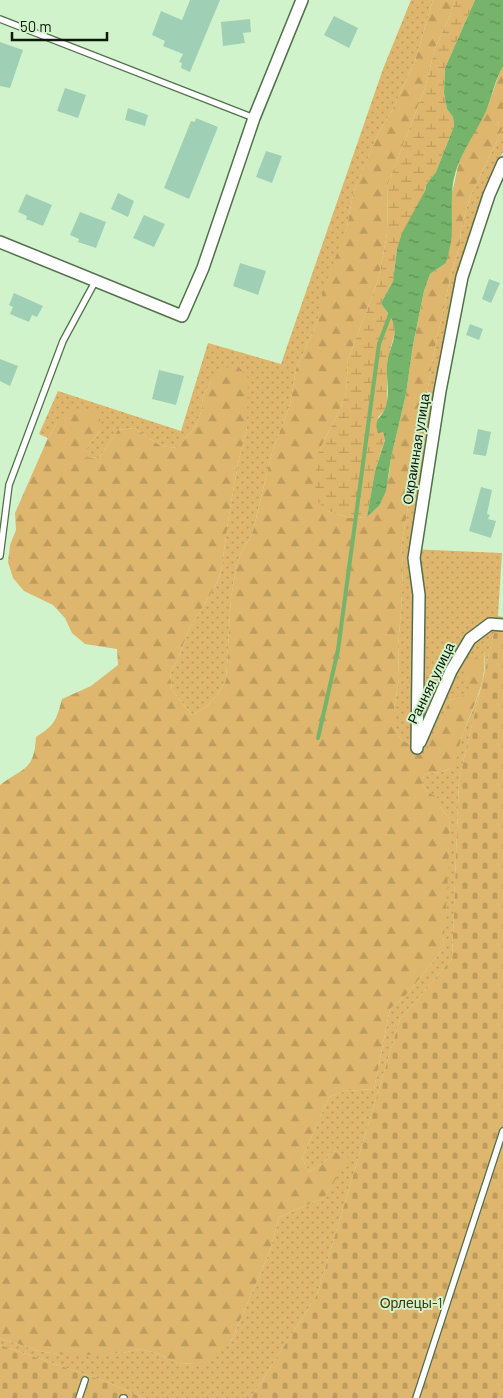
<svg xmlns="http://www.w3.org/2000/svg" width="503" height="1398" font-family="Barlow,sans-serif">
<defs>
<pattern id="grass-dots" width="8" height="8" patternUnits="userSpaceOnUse" patternTransform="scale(1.25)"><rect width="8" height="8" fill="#dfb66d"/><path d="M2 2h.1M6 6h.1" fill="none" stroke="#be9c5d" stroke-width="1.8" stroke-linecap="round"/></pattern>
<pattern id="forest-firs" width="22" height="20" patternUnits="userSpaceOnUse" patternTransform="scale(1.25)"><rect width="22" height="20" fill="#dfb66d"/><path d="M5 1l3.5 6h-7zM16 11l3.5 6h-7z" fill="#be9c5d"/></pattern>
<pattern id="wetland-marsh" width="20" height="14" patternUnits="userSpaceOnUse" patternTransform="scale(1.25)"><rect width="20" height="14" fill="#dfb66d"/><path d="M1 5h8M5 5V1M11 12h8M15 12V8" fill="none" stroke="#be9c5d"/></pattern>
<pattern id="cemetery-stones" width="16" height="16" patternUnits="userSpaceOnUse" patternTransform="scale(1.25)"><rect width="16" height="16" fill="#dfb66d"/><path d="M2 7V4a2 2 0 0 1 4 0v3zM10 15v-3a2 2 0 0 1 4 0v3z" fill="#be9c5d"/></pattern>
<pattern id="water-ripples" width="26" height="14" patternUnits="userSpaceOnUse" patternTransform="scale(1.25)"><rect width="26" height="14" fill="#75b46a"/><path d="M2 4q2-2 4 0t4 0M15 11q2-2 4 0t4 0" fill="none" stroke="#5e9255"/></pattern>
</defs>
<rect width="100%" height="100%" fill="#d1f3cb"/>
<!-- grass -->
<g fill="url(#grass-dots)">
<path d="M 411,0 L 433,0 L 415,61 L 394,107 L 377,136 L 353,194 L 347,227 L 321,307 L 317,323 L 296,369 L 290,405 L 272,452 L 252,535 L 243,549 L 237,564 L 231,597 L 226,681 L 217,695 L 206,707 L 192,715 L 172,690 L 170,674 L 178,659 L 189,629 L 215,587 L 221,572 L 230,508 L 239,459 L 247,427 L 211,381 L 203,396 L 201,412 L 195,427 L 177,448 L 161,446 L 134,428 L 118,430 L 99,458 L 82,457 L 90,443 L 100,431 L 57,423 L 48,438 L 39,434 L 58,391 L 181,431 L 208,343 L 281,364 L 383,69 Z"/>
<path d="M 503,128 L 503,152 L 484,189 L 458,277 L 409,549 L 502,553 L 498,616 L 459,779 L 452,959 L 400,1019 L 317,1295 L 251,1398 L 143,1398 L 110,1383 L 0,1345 L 0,1338 L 39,1351 L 63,1355 L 123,1353 L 139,1349 L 156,1353 L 178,1363 L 196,1364 L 230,1344 L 270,1251 L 279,1217 L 324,1198 L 348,1158 L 334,1151 L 323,1163 L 309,1172 L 302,1158 L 329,1097 L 344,1091 L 374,1089 L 390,1009 L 409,992 L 443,949 L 450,819 L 440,807 L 433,795 L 426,790 L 422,783 L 424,775 C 432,771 444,774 449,769 C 457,761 458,750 461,740 C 469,714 490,681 484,652 L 471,693 L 450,700 L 424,758 L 410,744 L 401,740 L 394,725 L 394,710 L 399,678 L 398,645 L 401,612 L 403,564 L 401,548 L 434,352 L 451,275 L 460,244 L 461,228 L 470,197 Z"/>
</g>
<!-- forest -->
<path fill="url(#forest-firs)" d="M 433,0 L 455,0 L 449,18 L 435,48 L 425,88 L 388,184 L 387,234 L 381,266 L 377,283 L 348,359 L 346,392 L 341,407 L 319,451 L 327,511 L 350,518 L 367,517 L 379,506 L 389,475 L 391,458 L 406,394 L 413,345 L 424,291 L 430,274 L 446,263 L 452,231 L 451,198 L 458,166 L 463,150 L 488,106 L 499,74 L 503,67 L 503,128 L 470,197 L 461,228 L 460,244 L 451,275 L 434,352 L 401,548 L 403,564 L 401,612 L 398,645 L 399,678 L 394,710 L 394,725 L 401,740 L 410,744 L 424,757 L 450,700 L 470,693 L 463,667 L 484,652 C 488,684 470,711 461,740 C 458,750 458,762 449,769 C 442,774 433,771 424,775 L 422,783 L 426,790 L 439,799 L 440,807 L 450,819 L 447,895 L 443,949 L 409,992 L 390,1009 L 374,1089 L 344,1091 L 329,1097 L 302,1158 L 309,1172 L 323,1163 L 334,1151 L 349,1158 L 324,1198 L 279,1217 L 270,1251 L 230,1344 L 206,1363 L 196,1364 L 178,1363 L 156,1353 L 139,1349 L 123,1353 L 89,1355 L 63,1355 L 39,1351 L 0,1338 L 0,785 C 24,767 34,771 36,737 C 55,725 56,721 62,699 L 91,686 L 118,665 L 117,649 L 85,644 L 72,633 L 65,618 L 53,605 L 24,591 L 13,578 L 8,562 L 10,545 L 16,530 L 15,513 L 48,438 L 57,423 L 69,412 L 85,409 L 100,414 L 100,431 L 90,443 L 83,457 L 99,458 L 118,430 L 134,428 L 161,446 L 177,448 L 195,427 L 201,412 L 203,396 L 211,381 L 222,369 L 237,365 L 248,378 L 247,427 L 239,459 L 230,508 L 221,572 L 215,587 L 189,629 L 178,659 L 170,674 L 172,690 L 192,715 L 206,707 L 217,695 L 226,681 L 231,597 L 237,564 L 243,549 L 252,535 L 272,452 L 290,405 L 296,369 L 317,323 L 323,290 L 347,227 L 353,194 L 359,179 L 377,136 L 394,107 L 415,61 Z"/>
<!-- wetland -->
<path fill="url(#wetland-marsh)" d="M 455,0 L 475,0 L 445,68 L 444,93 L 447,109 L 453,117 L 454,126 L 436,172 L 426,185 L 426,189 L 397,249 L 393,281 L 381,303 L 394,323 L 395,331 L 387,362 L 387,404 L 384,411 L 378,417 L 385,439 L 375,471 L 367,517 L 350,518 L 327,511 L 315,499 L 316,467 L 319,451 L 341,407 L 346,392 L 348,359 L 377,283 L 381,266 L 387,234 L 388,184 L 425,88 L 435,48 L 449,18 Z"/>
<!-- cemetery -->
<g fill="url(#cemetery-stones)">
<path d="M 498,616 L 503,617 L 503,1398 L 251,1398 L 317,1295 L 400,1019 L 452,959 L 459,779 Z"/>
<path d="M 0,1345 L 110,1383 L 143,1398 L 0,1398 Z"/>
</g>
<!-- water -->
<path fill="url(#water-ripples)" d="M 475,0 L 503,0 L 503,67 C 495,79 493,93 488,106 C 477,134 459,151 453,183 C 451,199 452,214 452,229 C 452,241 449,252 446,263 L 430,274 L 424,291 L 413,345 L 406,394 L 391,458 L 386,491 L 379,506 L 367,517 L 375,471 L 385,440 L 383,432 L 378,433 C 373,417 382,419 386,406 C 390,393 386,377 387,364 C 388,351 397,338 394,326 C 393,318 385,310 381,303 L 393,281 L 397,249 L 402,233 L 426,189 L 426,185 L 436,172 L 454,126 L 453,117 L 447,109 L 444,93 L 445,68 Z"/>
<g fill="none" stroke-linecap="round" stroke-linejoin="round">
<!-- stream -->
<path stroke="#75b46a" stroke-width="4" d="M 318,738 L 338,650 L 379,344 L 391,312"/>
</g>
<!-- building -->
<g fill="#9fd0b5">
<path d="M 190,0 L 220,0 L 190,72 L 181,68 L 182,63 L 179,62 L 183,54 L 163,46 L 165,41 L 152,35 L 161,11 L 182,20 Z"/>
<path d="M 334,16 L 358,28 L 349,48 L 324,35 Z"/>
<path d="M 250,19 L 251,32 L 243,33 L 245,43 L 223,46 L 221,22 Z"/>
<path d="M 0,42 L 23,50 L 10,88 L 0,86 Z"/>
<path d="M 65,88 L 86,95 L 78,118 L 57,111 Z"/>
<path d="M 128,108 L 148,115 L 145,126 L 125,120 Z"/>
<path d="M 196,118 L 218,127 L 189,199 L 164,188 L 191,121 L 195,122 Z"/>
<path d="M 266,151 L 282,156 L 272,183 L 256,177 Z"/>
<path d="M 118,193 L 134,201 L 128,217 L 111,209 Z"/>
<path d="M 26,194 L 52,205 L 43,226 L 26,219 L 27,216 L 18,212 Z"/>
<path d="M 80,212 L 106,222 L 96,248 L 78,242 L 79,239 L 70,235 Z"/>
<path d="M 144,215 L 165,224 L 154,247 L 133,238 Z"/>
<path d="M 240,263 L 266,271 L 258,295 L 233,286 Z"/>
<path d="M 489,279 L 500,283 L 491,303 L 482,299 Z"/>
<path d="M 14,293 L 43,306 L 37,317 L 32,315 L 29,322 L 10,314 L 13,307 L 9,305 Z"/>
<path d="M 470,324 L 483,329 L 479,340 L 466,335 Z"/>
<path d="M 0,359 L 18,366 L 10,386 L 0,381 Z"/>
<path d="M 159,370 L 184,376 L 176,405 L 152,399 Z"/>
<path d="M 478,429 L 491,432 L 486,456 L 473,454 Z"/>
<path d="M 481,487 L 492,490 L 487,514 L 490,515 L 488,519 L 496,521 L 491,538 L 469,531 Z"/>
</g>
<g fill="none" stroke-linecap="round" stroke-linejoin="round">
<!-- lane casing -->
<g stroke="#526f4c" stroke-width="8">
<g id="lane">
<path d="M 0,19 L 254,118"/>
<path d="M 0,556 L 9,485 L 63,341 L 96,280"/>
<path d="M 79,1398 L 85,1380"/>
<path d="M 123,1398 L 124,1398"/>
<path d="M 416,1398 L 503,1131"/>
</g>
</g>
<!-- street casing -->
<g stroke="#526f4c" stroke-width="14">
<g id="street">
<path d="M 0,242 L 182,316 L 203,268 L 254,118 L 302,0"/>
<path d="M 420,742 L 451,671 L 470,639 L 490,624 L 503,625"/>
<path d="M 417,748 L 419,595 L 414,558 L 440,391 L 462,277 L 489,195 L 503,163"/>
</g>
</g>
<!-- lane -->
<use href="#lane" stroke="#fff" stroke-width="5.5"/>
<!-- street -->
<use href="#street" stroke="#fff" stroke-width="11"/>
</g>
<g text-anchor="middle" stroke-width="4" stroke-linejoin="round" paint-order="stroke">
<!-- street labels -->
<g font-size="14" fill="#0e190b" stroke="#d1f3cb">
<text transform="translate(416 449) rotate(-81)" y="5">Окраинная улица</text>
<text transform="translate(431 683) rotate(-64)" y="5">Ранняя улица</text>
</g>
<!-- park labels -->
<g font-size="14" fill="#48340d" stroke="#d1f3cb">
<text x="411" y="1308">Орлецы-1</text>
</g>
</g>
<!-- scale -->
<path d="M12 32v8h95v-8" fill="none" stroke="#0e190b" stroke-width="2.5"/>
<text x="20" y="32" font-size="15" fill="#0e190b" stroke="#d1f3cb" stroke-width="4" paint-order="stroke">50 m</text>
</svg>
